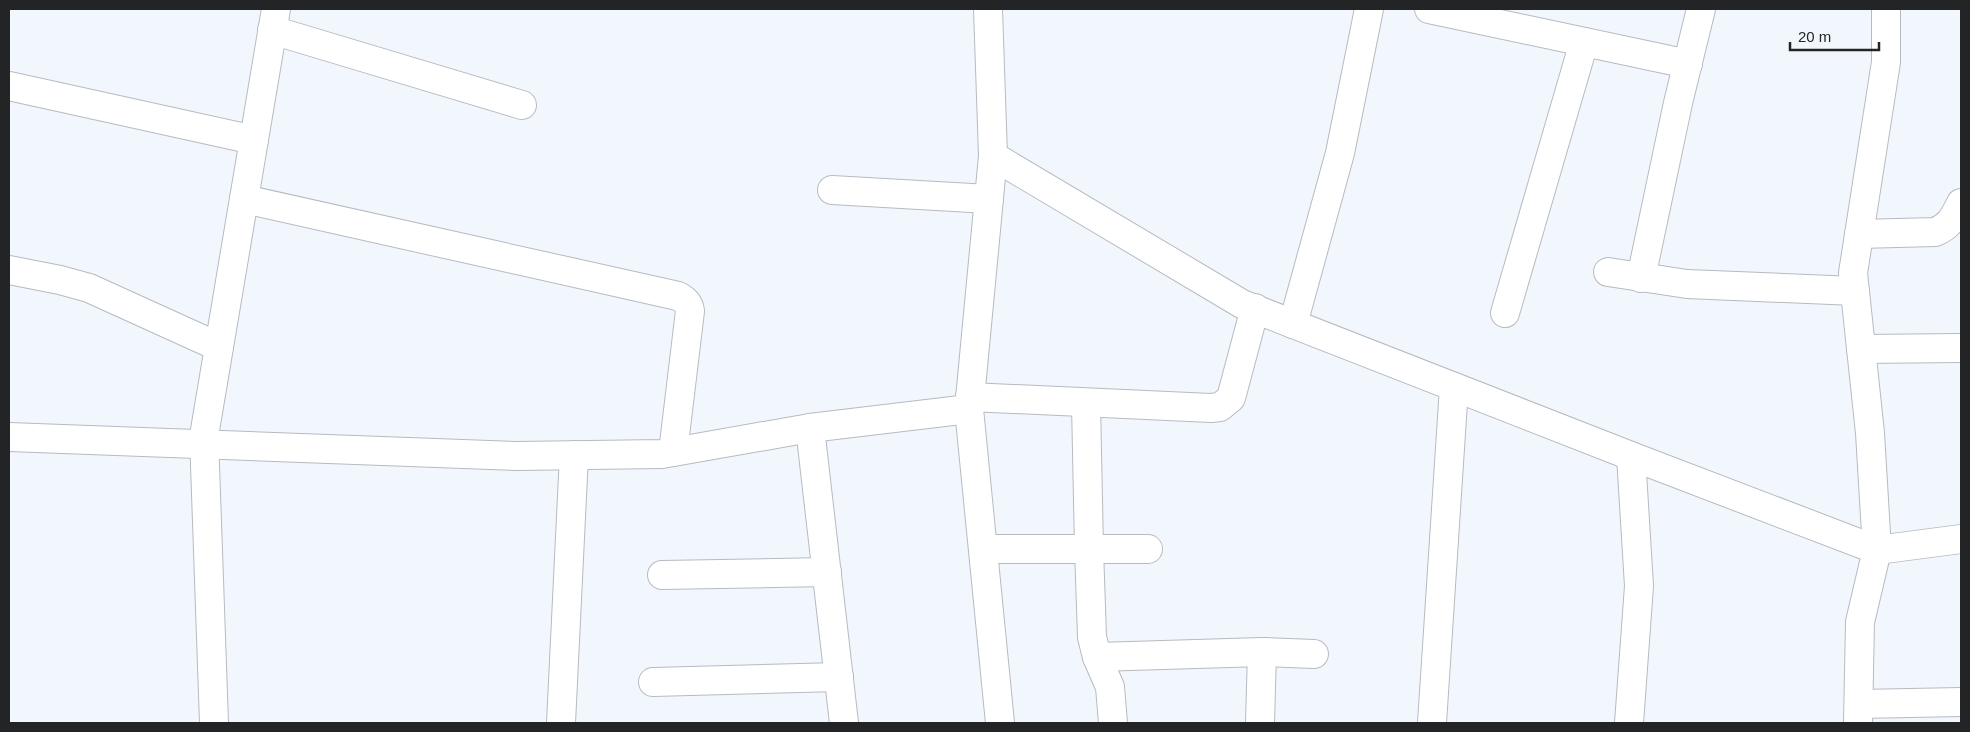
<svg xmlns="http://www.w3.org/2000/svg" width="1970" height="732" font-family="Arial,sans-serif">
<rect width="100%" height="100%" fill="#f1f7fc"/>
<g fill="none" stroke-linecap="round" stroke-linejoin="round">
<!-- minor casing -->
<g stroke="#b6bbc0" stroke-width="30">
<g id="minor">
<path d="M 988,9 L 993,156 L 969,409 L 1000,723"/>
<path d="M 1429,9 L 1688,64"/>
<path d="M 272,30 L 522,105"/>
<path d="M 9,86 L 254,140"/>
<path d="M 993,156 L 1242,304 L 1631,456"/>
<path d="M 832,190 L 989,199"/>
<path d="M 244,199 L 678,296 C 685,300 689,303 690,311 L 673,452"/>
<path d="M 1859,234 L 1935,232 C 1950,226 1954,217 1961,203"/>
<path d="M 9,270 L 60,280 L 89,288 L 219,347"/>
<path d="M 1608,272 L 1687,284 L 1855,291"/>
<path d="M 1641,278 L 1678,103 L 1701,9"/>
<path d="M 1505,313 L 1584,42"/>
<path d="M 1293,324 L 1340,153 L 1369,9"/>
<path d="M 1861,349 L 1961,348"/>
<path d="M 970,397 L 1211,408 L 1220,407 L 1231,398 L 1255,308"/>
<path d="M 1086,403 L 1089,549 L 1092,637 L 1097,657 L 1110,687 L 1113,723"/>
<path d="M 9,437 L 516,456 L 662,454 L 810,428"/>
<path d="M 983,549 L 1148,549"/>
<path d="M 662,575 L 827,572"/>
<path d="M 1097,657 L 1262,652 L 1314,654"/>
<path d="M 653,682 L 839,677"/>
<path d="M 1859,704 L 1961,702"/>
<path d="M 214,723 L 204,436 L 276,9"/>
<path d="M 561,723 L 574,455"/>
<path d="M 844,723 L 810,428 L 969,409"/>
<path d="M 1260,723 L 1262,652"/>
<path d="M 1432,723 L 1454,387"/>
<path d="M 1629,723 L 1639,586 L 1631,456 L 1877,550 L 1961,539"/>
<path d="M 1858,723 L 1860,622 L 1877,550 L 1870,433 L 1853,273 L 1886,62 L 1886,9"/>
</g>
</g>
<!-- minor -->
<use href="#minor" stroke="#fff" stroke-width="28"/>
</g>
<!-- border -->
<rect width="1970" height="732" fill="none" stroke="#232426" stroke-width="20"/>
<!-- scale -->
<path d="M1790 42v8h89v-8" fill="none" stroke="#232426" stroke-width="2.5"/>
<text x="1798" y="42" font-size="15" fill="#232426" stroke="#f1f7fc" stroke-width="4" paint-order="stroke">20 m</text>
</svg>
